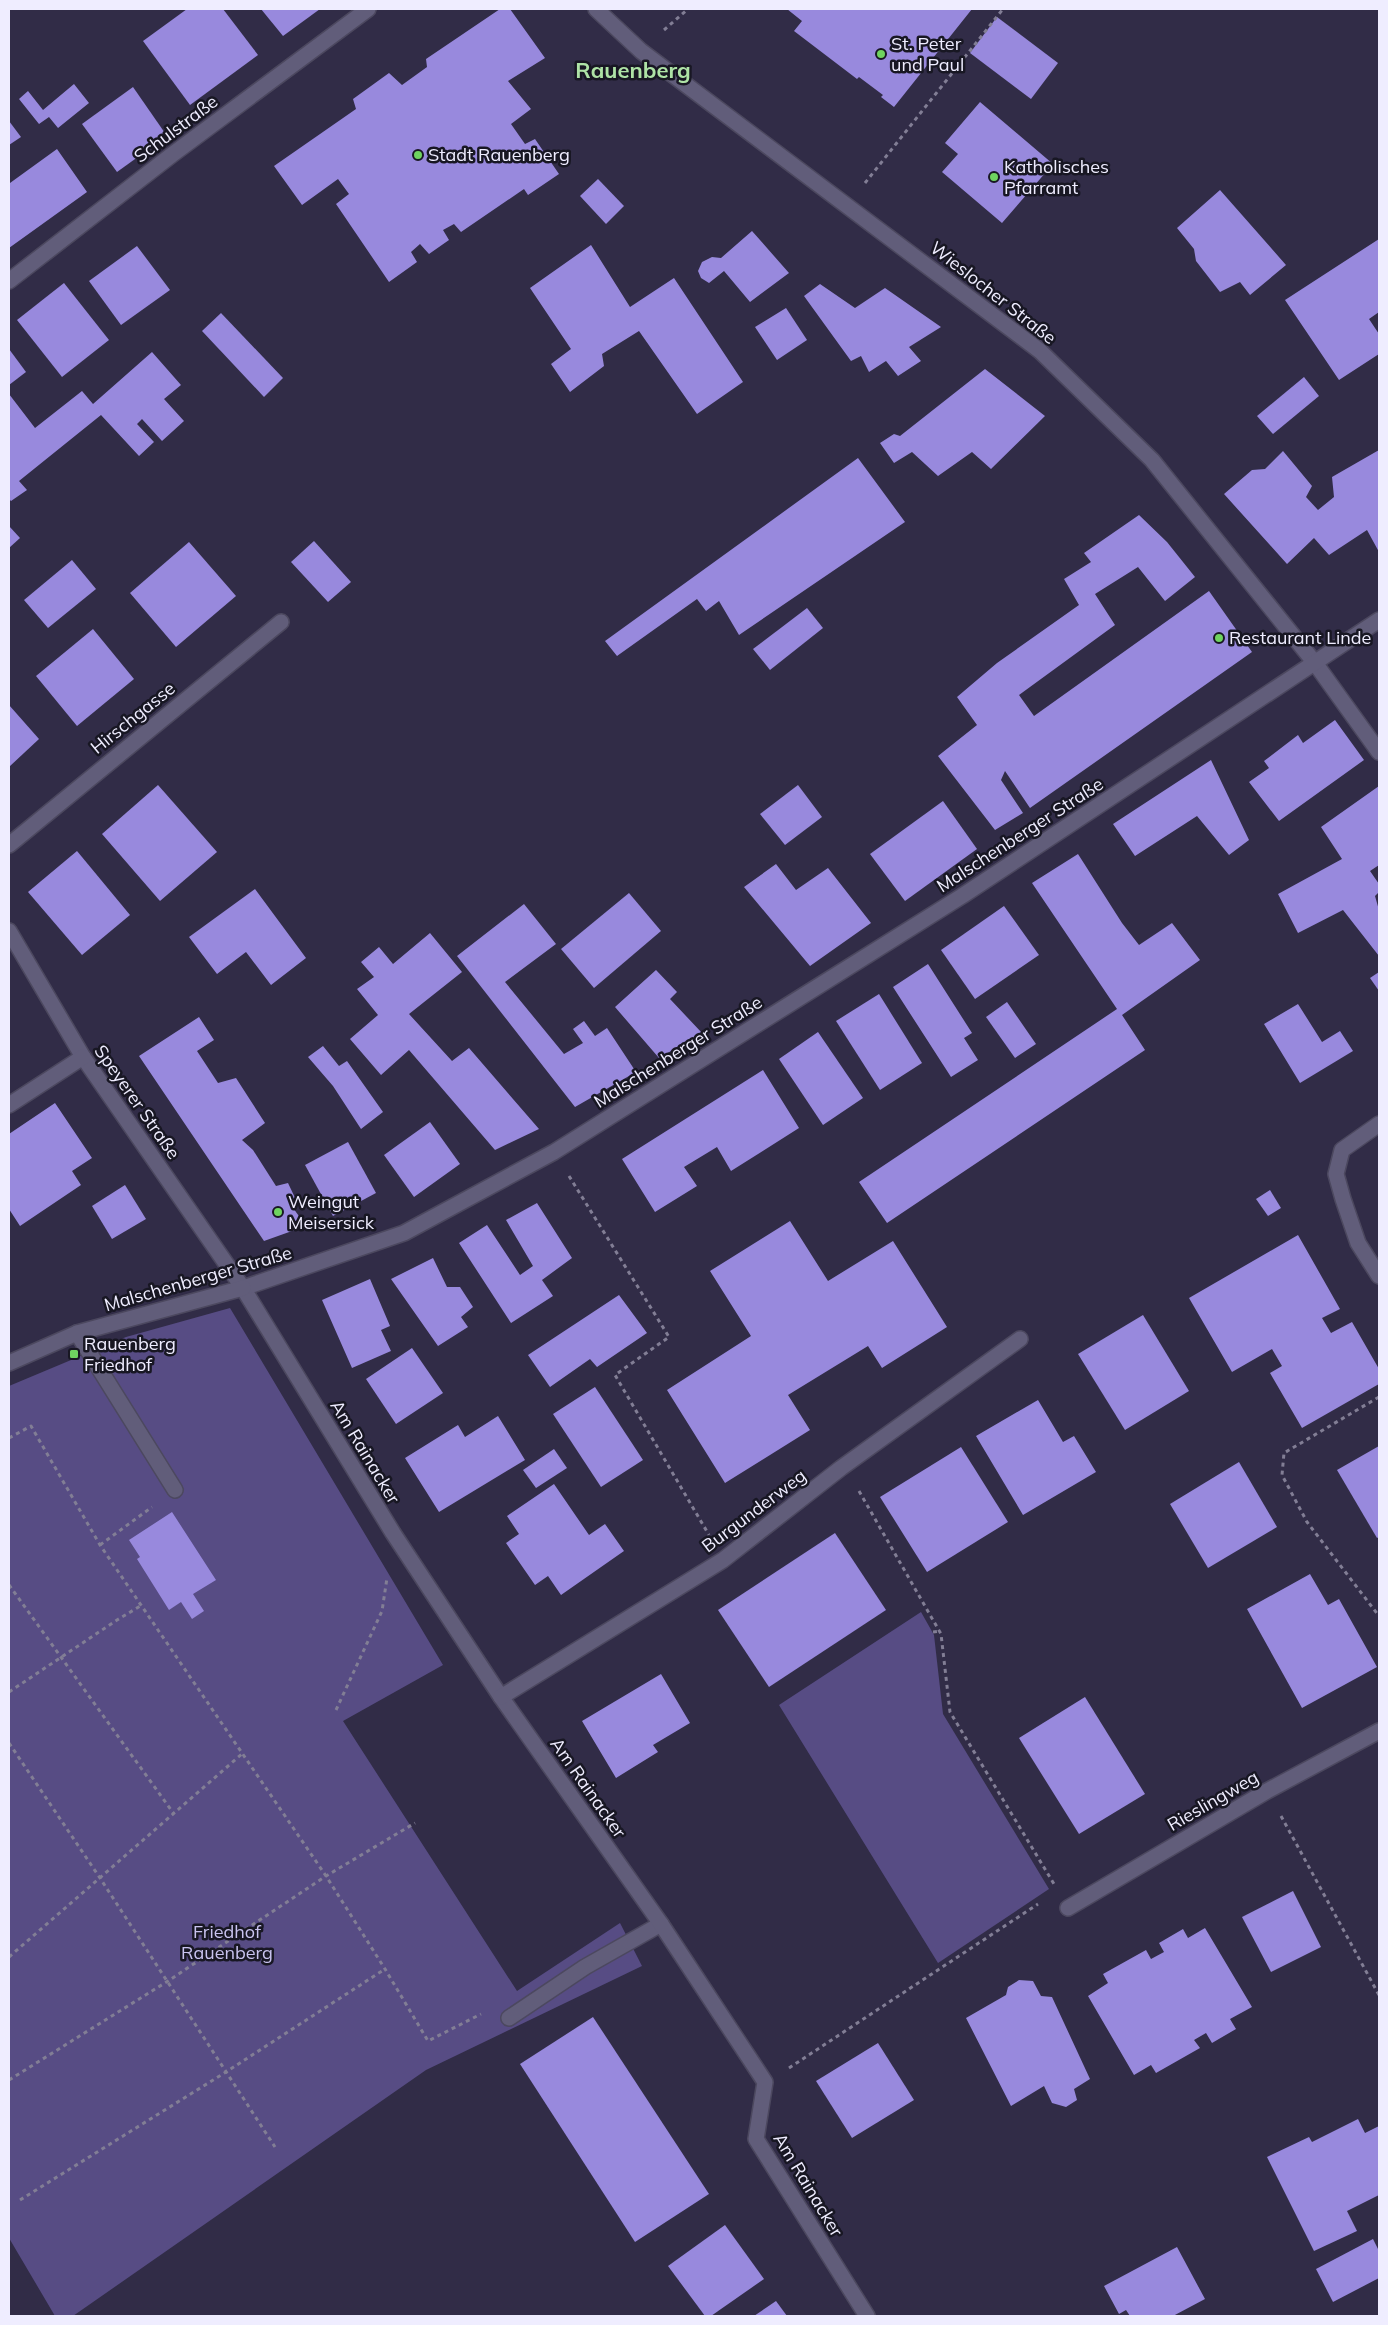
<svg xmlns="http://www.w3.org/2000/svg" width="1388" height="2325" font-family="Mulish,sans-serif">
<rect width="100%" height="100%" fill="#312c47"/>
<!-- green -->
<g fill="#574c84">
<path d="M 230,1308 L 443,1665 L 343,1721 L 517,1991 L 620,1923 L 642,1966 L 426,2070 L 73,2316 L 55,2316 L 9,2238 L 9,1386 L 126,1337 Z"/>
<path d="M 921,1612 L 934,1635 L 943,1714 L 1049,1889 L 938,1963 L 779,1705 Z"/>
</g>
<!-- building -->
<g fill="#9889dd">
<path d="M 187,9 L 223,9 L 258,55 L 190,105 L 143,41 Z"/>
<path d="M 261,9 L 320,9 L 283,36 Z"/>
<path d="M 500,9 L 510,9 L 545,58 L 508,81 L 531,109 L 511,124 L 525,144 L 535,139 L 559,174 L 528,195 L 524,189 L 461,232 L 454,224 L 443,230 L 449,240 L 429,254 L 420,244 L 411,252 L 417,262 L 389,282 L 336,204 L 349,194 L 338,179 L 302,205 L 274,166 L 356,109 L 353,99 L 389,73 L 402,85 L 427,67 L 426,59 Z"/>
<path d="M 787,9 L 972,9 L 894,107 L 881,97 L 883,95 L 859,77 L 857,79 L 794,31 L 802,21 Z"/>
<path d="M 997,17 L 1058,63 L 1031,99 L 970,53 Z"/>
<path d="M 74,84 L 89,103 L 58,128 L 49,117 L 39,124 L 19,99 L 28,91 L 43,110 Z"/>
<path d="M 133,87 L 167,136 L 117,172 L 82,124 Z"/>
<path d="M 980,102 L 1053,164 L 1002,223 L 942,172 L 958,154 L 945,143 Z"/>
<path d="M 9,121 L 21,137 L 9,145 Z"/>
<path d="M 57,149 L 87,192 L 9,248 L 9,180 L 10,183 Z"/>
<path d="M 598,179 L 624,206 L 606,224 L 580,196 Z"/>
<path d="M 1220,190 L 1286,265 L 1250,295 L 1240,282 L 1220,292 L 1196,261 L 1194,249 L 1177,228 Z"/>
<path d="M 752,231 L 789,273 L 750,302 L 724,271 L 709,283 L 701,278 L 698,271 L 702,262 L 712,257 L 721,258 Z"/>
<path d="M 1379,239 L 1379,312 L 1369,319 L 1379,334 L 1379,354 L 1339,380 L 1285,300 Z"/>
<path d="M 591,245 L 630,307 L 674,278 L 743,382 L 697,414 L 639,331 L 602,354 L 604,366 L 570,392 L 551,364 L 571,349 L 530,288 Z"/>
<path d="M 137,246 L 170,290 L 121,325 L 89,281 Z"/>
<path d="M 64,283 L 109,340 L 62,377 L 17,320 Z"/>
<path d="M 820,284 L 855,308 L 885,288 L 941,327 L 909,347 L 921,361 L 898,376 L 886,361 L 869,372 L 861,356 L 851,361 L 804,296 Z"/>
<path d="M 786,308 L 807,340 L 777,360 L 755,327 Z"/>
<path d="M 221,313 L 283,378 L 264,397 L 202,331 Z"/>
<path d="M 9,349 L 26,372 L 9,385 Z"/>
<path d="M 152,352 L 181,385 L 164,399 L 184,421 L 162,441 L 142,419 L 137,424 L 154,442 L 139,456 L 101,415 L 19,481 L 27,490 L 11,501 L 9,499 L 9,394 L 35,428 L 82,391 L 93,404 Z"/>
<path d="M 985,369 L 1045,416 L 991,469 L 972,452 L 938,476 L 912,452 L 894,463 L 880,443 L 894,434 L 900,436 Z"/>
<path d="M 1304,377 L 1319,396 L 1273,434 L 1257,416 Z"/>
<path d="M 1379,450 L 1379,552 L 1367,530 L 1329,555 L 1314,538 L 1287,564 L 1224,494 L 1252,470 L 1265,469 L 1283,451 L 1312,486 L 1306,497 L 1318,510 L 1334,497 L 1332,477 Z"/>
<path d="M 858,458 L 905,522 L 739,635 L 719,601 L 706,611 L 697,599 L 617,656 L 605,641 Z"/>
<path d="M 1139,515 L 1167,542 L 1195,577 L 1165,601 L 1138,567 L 1095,594 L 1115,625 L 1019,695 L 1034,716 L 1209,591 L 1252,652 L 1030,808 L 1005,771 L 1001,780 L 1023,813 L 995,830 L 938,756 L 977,725 L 957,697 L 997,663 L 1079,605 L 1064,579 L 1091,562 L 1084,553 Z"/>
<path d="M 9,526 L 20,538 L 9,548 Z"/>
<path d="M 314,541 L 351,582 L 328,602 L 291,562 Z"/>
<path d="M 189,542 L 236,596 L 176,647 L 130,593 Z"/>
<path d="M 72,560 L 96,589 L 48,628 L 24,600 Z"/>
<path d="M 807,608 L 823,628 L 770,670 L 753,649 Z"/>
<path d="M 93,629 L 134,679 L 77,726 L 36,676 Z"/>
<path d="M 9,705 L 39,739 L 9,767 Z"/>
<path d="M 1335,720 L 1364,760 L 1279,821 L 1249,782 L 1269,768 L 1264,761 L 1298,735 L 1303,743 Z"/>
<path d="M 1211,760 L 1249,840 L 1229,855 L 1197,816 L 1135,856 L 1113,824 Z"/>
<path d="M 158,785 L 217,852 L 160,901 L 102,834 Z"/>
<path d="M 798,785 L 822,817 L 785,845 L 760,814 Z"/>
<path d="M 1379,786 L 1379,865 L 1370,871 L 1379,884 L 1379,892 L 1375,896 L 1379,910 L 1379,956 L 1343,910 L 1298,933 L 1278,894 L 1342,859 L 1321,827 Z"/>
<path d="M 943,801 L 977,849 L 905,901 L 870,854 Z"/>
<path d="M 77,851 L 130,915 L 82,955 L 28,892 Z"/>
<path d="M 1078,854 L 1122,923 L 1139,945 L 1172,923 L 1200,960 L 1122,1015 L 1145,1050 L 887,1223 L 859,1182 L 1117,1009 L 1032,883 Z"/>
<path d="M 776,864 L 796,890 L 828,868 L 871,923 L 810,966 L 744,887 Z"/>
<path d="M 255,889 L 306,958 L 271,985 L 246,952 L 217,974 L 189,937 Z"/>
<path d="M 629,893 L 661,931 L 594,988 L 561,949 Z"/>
<path d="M 524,904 L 556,944 L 505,982 L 564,1054 L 583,1043 L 573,1029 L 584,1021 L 595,1036 L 607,1028 L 636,1072 L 575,1107 L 457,956 Z"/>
<path d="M 1004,906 L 1039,955 L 975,999 L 941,950 Z"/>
<path d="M 430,933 L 462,972 L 409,1014 L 452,1061 L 469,1048 L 539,1129 L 495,1150 L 409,1050 L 381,1075 L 350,1039 L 378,1015 L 357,989 L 374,977 L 361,962 L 379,947 L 393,964 Z"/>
<path d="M 928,964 L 972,1033 L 964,1038 L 978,1060 L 951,1077 L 893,987 Z"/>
<path d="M 656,970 L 677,992 L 670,999 L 702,1033 L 659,1058 L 615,1007 Z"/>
<path d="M 1379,972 L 1379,991 L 1370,978 Z"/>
<path d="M 879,994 L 922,1063 L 880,1090 L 836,1021 Z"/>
<path d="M 1007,1002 L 1036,1044 L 1015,1058 L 986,1017 Z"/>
<path d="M 1298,1004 L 1322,1042 L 1340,1031 L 1353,1051 L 1300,1083 L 1264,1024 Z"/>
<path d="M 199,1017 L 214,1040 L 197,1051 L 218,1083 L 236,1078 L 265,1123 L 242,1140 L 253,1150 L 276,1186 L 288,1183 L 297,1202 L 291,1205 L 306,1226 L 264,1241 L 139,1056 Z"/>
<path d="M 818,1032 L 863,1098 L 823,1125 L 779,1059 Z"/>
<path d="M 323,1046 L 339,1066 L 347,1061 L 383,1112 L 361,1129 L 333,1086 L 308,1057 Z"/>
<path d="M 763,1070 L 799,1128 L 731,1171 L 717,1147 L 684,1167 L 697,1186 L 655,1212 L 622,1159 Z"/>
<path d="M 55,1103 L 92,1158 L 72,1171 L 81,1185 L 20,1226 L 9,1209 L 9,1134 Z"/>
<path d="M 430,1122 L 460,1164 L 414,1197 L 384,1155 Z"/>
<path d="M 348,1142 L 376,1193 L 333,1216 L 305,1165 Z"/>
<path d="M 125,1185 L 146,1219 L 112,1239 L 92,1206 Z"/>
<path d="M 1270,1190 L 1281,1208 L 1268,1216 L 1256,1199 Z"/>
<path d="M 537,1203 L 572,1258 L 542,1280 L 553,1296 L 511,1323 L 459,1243 L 487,1225 L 520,1275 L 533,1266 L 506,1220 Z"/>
<path d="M 790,1221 L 828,1281 L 893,1241 L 947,1327 L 882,1368 L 868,1346 L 788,1395 L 810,1430 L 725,1483 L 667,1390 L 751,1336 L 710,1271 Z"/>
<path d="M 1298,1235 L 1340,1309 L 1322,1318 L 1331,1333 L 1352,1322 L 1379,1369 L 1379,1384 L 1302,1428 L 1270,1373 L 1282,1366 L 1272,1349 L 1232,1372 L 1189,1298 Z"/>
<path d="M 433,1258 L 447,1287 L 460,1287 L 473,1307 L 461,1317 L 468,1327 L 438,1346 L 391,1279 Z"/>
<path d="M 370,1279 L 390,1326 L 381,1330 L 391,1351 L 352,1368 L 322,1300 Z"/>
<path d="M 619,1295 L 647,1333 L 597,1367 L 590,1359 L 550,1387 L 528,1355 Z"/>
<path d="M 1143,1315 L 1189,1391 L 1125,1430 L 1078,1354 Z"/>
<path d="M 412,1348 L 443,1393 L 396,1424 L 366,1379 Z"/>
<path d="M 595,1387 L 643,1460 L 601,1487 L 553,1414 Z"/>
<path d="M 1038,1400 L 1063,1442 L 1074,1436 L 1096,1472 L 1023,1515 L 976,1436 Z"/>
<path d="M 498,1416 L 525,1460 L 439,1512 L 405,1458 L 458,1425 L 465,1437 Z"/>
<path d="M 1379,1446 L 1379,1537 L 1377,1538 L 1337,1470 Z"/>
<path d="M 961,1447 L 1008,1522 L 927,1572 L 880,1497 Z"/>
<path d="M 554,1449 L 567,1468 L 536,1488 L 523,1470 Z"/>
<path d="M 1239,1462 L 1277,1527 L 1208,1568 L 1170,1504 Z"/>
<path d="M 554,1484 L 589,1535 L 605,1524 L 624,1551 L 561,1595 L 548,1576 L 535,1585 L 506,1543 L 519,1534 L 507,1516 Z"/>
<path d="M 172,1512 L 216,1580 L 193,1594 L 204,1611 L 192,1619 L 181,1602 L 169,1610 L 137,1559 L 140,1557 L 129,1540 Z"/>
<path d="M 835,1533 L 886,1610 L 769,1687 L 718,1610 Z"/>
<path d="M 1310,1574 L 1328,1605 L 1339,1599 L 1377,1667 L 1302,1708 L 1247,1609 Z"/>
<path d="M 661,1674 L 690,1723 L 653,1745 L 658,1752 L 616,1778 L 582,1721 Z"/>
<path d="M 1085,1697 L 1145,1794 L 1079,1834 L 1019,1738 Z"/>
<path d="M 1293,1891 L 1321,1947 L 1271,1972 L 1242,1917 Z"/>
<path d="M 1205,1928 L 1252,2007 L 1230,2019 L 1236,2029 L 1212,2043 L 1206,2033 L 1194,2040 L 1200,2048 L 1156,2073 L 1151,2065 L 1134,2075 L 1088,1996 L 1108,1983 L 1103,1974 L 1146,1950 L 1151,1959 L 1164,1952 L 1159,1943 L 1183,1929 L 1188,1938 Z"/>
<path d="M 1019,1980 L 1033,1981 L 1041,1996 L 1052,1997 L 1090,2079 L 1074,2089 L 1077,2100 L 1066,2107 L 1052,2103 L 1044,2086 L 1011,2106 L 966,2018 L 1006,1995 L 1008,1987 Z"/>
<path d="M 593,2017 L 709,2194 L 635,2242 L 520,2064 Z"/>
<path d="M 878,2043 L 914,2100 L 852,2138 L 816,2081 Z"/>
<path d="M 1358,2119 L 1365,2133 L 1379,2126 L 1379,2195 L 1347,2211 L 1357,2231 L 1314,2251 L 1267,2157 L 1309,2137 L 1312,2142 Z"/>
<path d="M 725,2225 L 764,2279 L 711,2316 L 705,2316 L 668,2266 Z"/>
<path d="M 1373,2239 L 1379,2251 L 1379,2278 L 1333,2302 L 1316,2269 Z"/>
<path d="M 1177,2247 L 1205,2299 L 1173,2316 L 1130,2316 L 1126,2310 L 1119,2314 L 1104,2286 Z"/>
<path d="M 776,2301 L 787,2316 L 754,2316 Z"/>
</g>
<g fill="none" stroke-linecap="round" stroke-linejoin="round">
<!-- lane casing -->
<g stroke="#4c485f" stroke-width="18">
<g id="lane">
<path d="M 77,1333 L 175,1490"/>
<path d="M 509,2018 L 585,1967 L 661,1924"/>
</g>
</g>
<!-- street casing -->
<g stroke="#4c485f" stroke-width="18">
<g id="street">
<path d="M 596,9 L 641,51 L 1040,351 L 1152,460 L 1315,663 L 1379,752"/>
<path d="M 9,281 L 173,154 L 368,9"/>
<path d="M 9,845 L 281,622"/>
<path d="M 9,931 L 83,1057 L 243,1288 L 393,1533 L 501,1697 L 661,1924 L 765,2082 L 756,2139 L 867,2316"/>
<path d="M 9,1105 L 83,1057"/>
<path d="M 1379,1124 L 1342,1150 L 1336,1174 L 1343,1199 L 1358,1243 L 1379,1276"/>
<path d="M 243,1288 L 404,1233 L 554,1152 L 962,896 L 1379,620"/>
<path d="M 501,1697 L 723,1560 L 841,1468 L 1020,1339"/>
<path d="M 1068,1908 L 1267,1791 L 1379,1731"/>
</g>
</g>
<!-- secondary casing -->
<g stroke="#4c485f" stroke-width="18">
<path id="secondary" d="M 9,1363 L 77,1333 L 243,1288"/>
</g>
<!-- path -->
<g stroke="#827e95" stroke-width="3" stroke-dasharray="4 4" stroke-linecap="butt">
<path d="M 664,30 L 688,9"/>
<path d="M 865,183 L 1003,9"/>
<path d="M 569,1176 L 669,1337 L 615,1375 L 709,1535"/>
<path d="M 1379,1397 L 1284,1453 L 1282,1475 L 1307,1522 L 1379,1616"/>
<path d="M 9,1438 L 31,1426 L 100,1545 L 326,1876 L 385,1969 L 428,2041 L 481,2014"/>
<path d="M 859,1491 L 941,1634 L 950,1712 L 1054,1884"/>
<path d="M 100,1545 L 152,1507"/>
<path d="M 9,1585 L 174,1814"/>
<path d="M 933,1632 L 940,1631"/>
<path d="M 9,1692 L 117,1620 L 142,1605"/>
<path d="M 336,1710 L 382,1611 L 387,1578"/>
<path d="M 9,1743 L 100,1878 L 275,2147"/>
<path d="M 1281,1816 L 1379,1995"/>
<path d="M 9,1957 L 243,1753"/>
<path d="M 789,2068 L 1038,1904"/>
<path d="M 9,2080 L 168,1981 L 326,1876 L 415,1823"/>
<path d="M 20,2200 L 226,2072 L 385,1969"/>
</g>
<!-- lane -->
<use href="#lane" stroke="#615d7a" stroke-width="15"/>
<!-- street -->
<use href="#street" stroke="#615d7a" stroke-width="15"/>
<!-- secondary -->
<use href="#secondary" stroke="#615d7a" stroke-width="15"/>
</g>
<!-- markers -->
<g fill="#6fd360" stroke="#181723" stroke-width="2">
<circle cx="881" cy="54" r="5"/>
<circle cx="418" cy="155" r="5"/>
<circle cx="994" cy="177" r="5"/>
<circle cx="1219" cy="638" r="5"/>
<circle cx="278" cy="1212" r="5"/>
<rect x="69" y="1349" width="10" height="10" rx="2.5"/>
</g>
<g text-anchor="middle" stroke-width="5" stroke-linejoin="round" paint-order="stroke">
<!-- poi labels -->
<g font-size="18" fill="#efedff" stroke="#181723" text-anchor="start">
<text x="891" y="50">St. Peter<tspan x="891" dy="21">und Paul</tspan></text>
<text x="428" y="161">Stadt Rauenberg</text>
<text x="1004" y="173">Katholisches<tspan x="1004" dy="21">Pfarramt</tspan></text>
<text x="1229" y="644">Restaurant Linde</text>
<text x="288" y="1208">Weingut<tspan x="288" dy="21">Meisersick</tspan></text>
<text x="84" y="1350">Rauenberg<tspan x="84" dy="21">Friedhof</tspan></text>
</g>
<!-- street labels -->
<g font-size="18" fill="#efedff" stroke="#181723">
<text transform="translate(176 129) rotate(-37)" y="6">Schulstraße</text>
<text transform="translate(993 293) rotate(38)" y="6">Wieslocher Straße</text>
<text transform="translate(133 718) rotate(-39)" y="6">Hirschgasse</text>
<text transform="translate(1020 835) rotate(-33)" y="6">Malschenberger Straße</text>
<text transform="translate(678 1052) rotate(-32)" y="6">Malschenberger Straße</text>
<text transform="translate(137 1102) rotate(55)" y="6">Speyerer Straße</text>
<text transform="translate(198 1279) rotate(-16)" y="6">Malschenberger Straße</text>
<text transform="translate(365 1452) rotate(59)" y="6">Am Rainacker</text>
<text transform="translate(754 1511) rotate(-37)" y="6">Burgunderweg</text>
<text transform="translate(588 1788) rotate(55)" y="6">Am Rainacker</text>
<text transform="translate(1213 1801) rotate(-30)" y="6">Rieslingweg</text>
<text transform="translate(808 2185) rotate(59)" y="6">Am Rainacker</text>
</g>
<!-- park labels -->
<g font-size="18" fill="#c9c3ef" stroke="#181723">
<text x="227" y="1938">Friedhof<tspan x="227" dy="21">Rauenberg</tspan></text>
</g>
<!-- district labels -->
<g font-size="22" font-weight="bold" fill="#aee3a6" stroke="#181723">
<text x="633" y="78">Rauenberg</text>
</g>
</g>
<!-- border -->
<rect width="1388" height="2325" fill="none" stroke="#efedff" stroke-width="20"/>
</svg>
